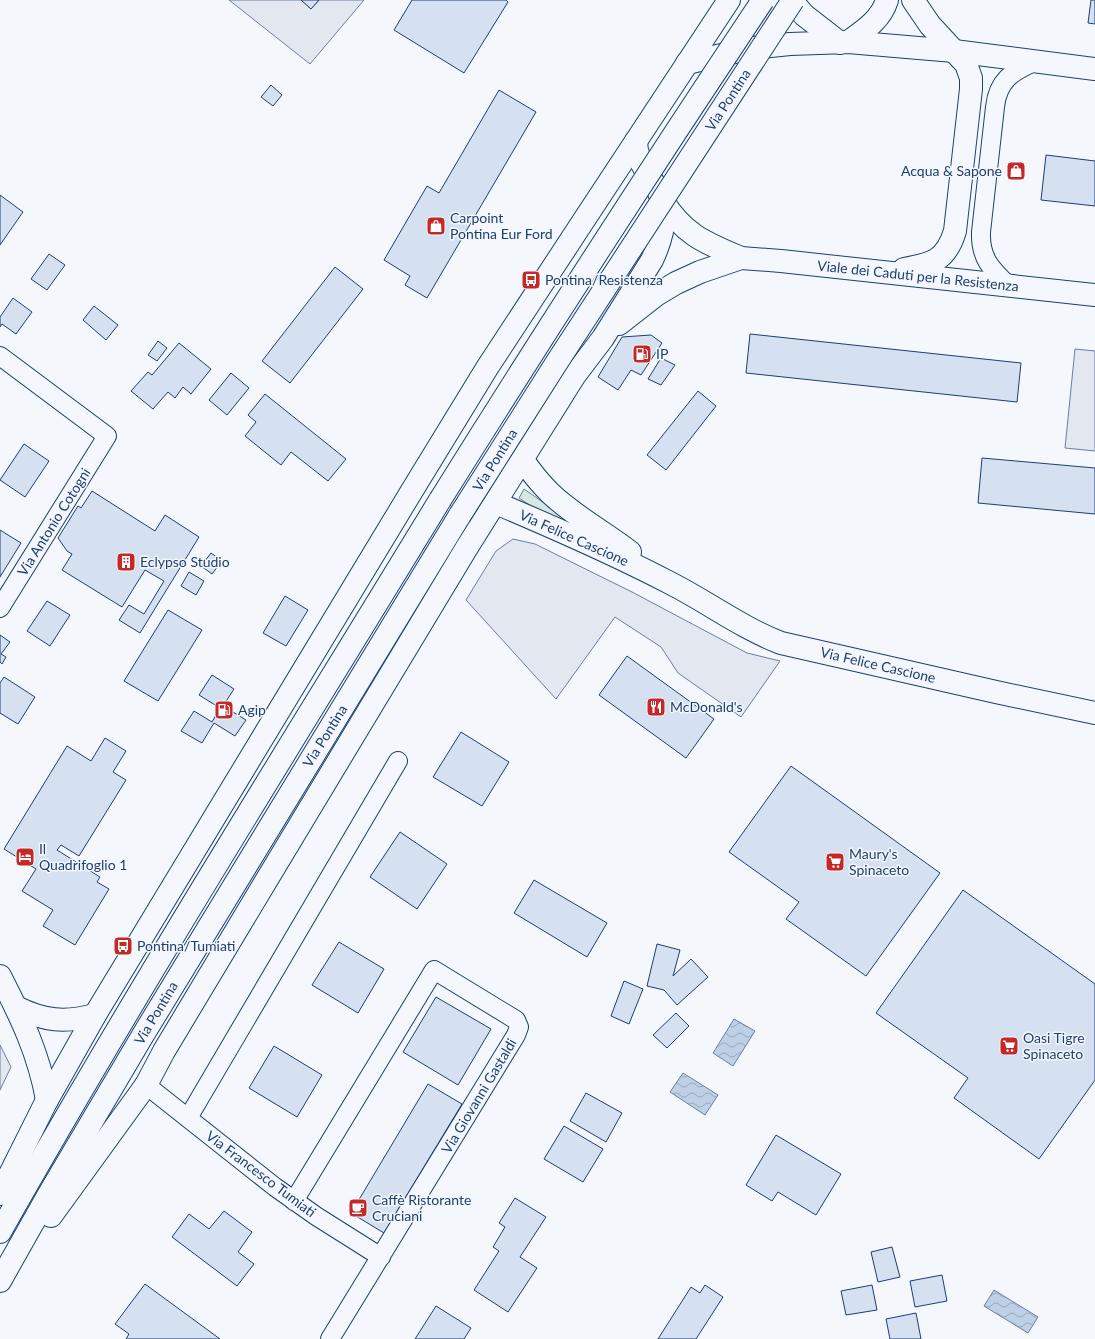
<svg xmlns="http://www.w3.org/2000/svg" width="1095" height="1339" font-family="Lato,sans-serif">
<defs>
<pattern id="water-waves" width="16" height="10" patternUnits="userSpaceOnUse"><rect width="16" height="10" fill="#bed0e5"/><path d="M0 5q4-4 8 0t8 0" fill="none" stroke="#9aaabe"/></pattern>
</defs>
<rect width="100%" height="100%" fill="#f4f7fb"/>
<!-- grass -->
<path fill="#d7e8df" stroke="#687fa3" d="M 524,489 L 570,521 L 571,524 L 531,506 L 519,498 Z"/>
<!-- parking -->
<g fill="#e3e8f0" stroke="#687fa3">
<path d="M 229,0 L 301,0 L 311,9 L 319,0 L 364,0 L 310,64 Z"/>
<path d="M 1075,349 L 1095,351 L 1095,451 L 1065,448 Z"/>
<path d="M 513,539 L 535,544 L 632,592 L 747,653 L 780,661 L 741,717 L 678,673 L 661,647 L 615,617 L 556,699 L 466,600 L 496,551 Z"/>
<path d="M 0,1045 L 11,1067 L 0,1090 Z"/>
</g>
<!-- water -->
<g fill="url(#water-waves)" stroke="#687fa3">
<path d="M 734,1019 L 755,1031 L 733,1066 L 713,1053 Z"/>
<path d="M 683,1073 L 718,1095 L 705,1115 L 670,1092 Z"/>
<path d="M 994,1290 L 1038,1317 L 1028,1333 L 984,1306 Z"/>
</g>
<!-- building -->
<g fill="#d5e0f0" stroke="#1d3f73">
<path d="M 301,0 L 319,0 L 311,9 Z"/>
<path d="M 412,0 L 506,0 L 508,2 L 464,73 L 394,30 Z"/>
<path d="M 1091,0 L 1095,0 L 1095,24 L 1088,23 Z"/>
<path d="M 271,85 L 282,95 L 273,106 L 261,97 Z"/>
<path d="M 499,90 L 536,112 L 427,298 L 405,285 L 410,276 L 384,260 L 427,186 L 439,193 Z"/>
<path d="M 1046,155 L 1095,161 L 1095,206 L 1041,200 Z"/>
<path d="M 0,195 L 23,212 L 0,245 Z"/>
<path d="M 49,254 L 65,265 L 47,290 L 31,279 Z"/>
<path d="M 335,267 L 363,289 L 290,383 L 262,361 Z"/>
<path d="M 13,298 L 32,312 L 16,334 L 2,324 L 0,327 L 0,317 Z"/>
<path d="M 94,306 L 118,325 L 106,340 L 83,320 Z"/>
<path d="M 750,334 L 1021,363 L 1017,402 L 746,373 Z"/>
<path d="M 651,335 L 662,343 L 641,375 L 631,370 L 618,390 L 598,377 L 622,337 Z"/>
<path d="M 158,341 L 167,348 L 157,361 L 148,355 Z"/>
<path d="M 179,343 L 211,369 L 191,394 L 183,387 L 175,398 L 168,392 L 153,409 L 131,391 L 148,372 L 152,375 Z"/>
<path d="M 661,358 L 675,365 L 661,385 L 648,379 Z"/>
<path d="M 231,373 L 249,388 L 227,415 L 209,400 Z"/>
<path d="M 698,391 L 716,406 L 666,470 L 647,455 Z"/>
<path d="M 265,394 L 346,459 L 328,481 L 291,452 L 281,465 L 245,436 L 256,422 L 248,415 Z"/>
<path d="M 24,444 L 49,461 L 25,497 L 0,480 Z"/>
<path d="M 982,458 L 1095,468 L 1095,514 L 978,503 Z"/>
<path d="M 92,491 L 155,531 L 165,515 L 199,537 L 140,633 L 119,620 L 129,605 L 144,614 L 164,581 L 145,570 L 122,607 L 62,570 L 72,554 L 67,551 L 58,538 L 78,506 L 81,508 Z"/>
<path d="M 0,530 L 21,543 L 0,577 Z"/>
<path d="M 211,553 L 222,561 L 212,574 L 201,566 Z"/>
<path d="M 189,572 L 204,581 L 196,595 L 181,586 Z"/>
<path d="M 285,596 L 308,610 L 286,646 L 263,633 Z"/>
<path d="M 47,601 L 70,615 L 50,646 L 27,631 Z"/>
<path d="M 168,610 L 202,630 L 158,701 L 124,681 Z"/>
<path d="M 0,635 L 10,642 L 1,654 L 6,657 L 2,664 L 0,662 Z"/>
<path d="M 627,656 L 714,719 L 686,758 L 599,695 Z"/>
<path d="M 212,675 L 234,689 L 223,706 L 246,720 L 235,736 L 214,723 L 202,743 L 181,731 L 194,711 L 212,722 L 220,708 L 199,695 Z"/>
<path d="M 4,677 L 35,697 L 18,724 L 0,713 L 0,683 Z"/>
<path d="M 461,732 L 509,762 L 482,806 L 433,777 Z"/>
<path d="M 105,738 L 126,751 L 113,772 L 126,780 L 79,856 L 61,845 L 57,850 L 100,877 L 97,882 L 109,889 L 75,945 L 43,926 L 53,910 L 22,891 L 36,869 L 4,849 L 67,746 L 91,761 Z"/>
<path d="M 791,766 L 940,873 L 866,976 L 786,919 L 799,902 L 729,852 Z"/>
<path d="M 400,832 L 447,864 L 417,909 L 370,877 Z"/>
<path d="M 534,880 L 607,923 L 587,957 L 514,913 Z"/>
<path d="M 963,890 L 1095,984 L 1095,1080 L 1039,1159 L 954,1098 L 968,1078 L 876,1013 Z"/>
<path d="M 339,942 L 384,969 L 358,1013 L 312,985 Z"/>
<path d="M 657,944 L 680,950 L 673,976 L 691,959 L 708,977 L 677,1005 L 664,990 L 647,986 Z"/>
<path d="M 624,981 L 643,989 L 629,1024 L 611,1016 Z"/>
<path d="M 436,997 L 491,1029 L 458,1085 L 403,1052 Z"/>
<path d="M 676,1013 L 689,1026 L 667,1048 L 653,1035 Z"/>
<path d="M 274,1046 L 322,1075 L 297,1117 L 249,1088 Z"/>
<path d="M 428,1084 L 462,1104 L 384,1233 L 351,1213 Z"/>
<path d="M 586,1093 L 622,1113 L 606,1142 L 570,1121 Z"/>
<path d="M 564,1126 L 603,1149 L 583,1182 L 544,1159 Z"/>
<path d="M 776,1135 L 841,1174 L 816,1215 L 778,1192 L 772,1201 L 746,1185 Z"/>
<path d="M 515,1198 L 546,1217 L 520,1257 L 537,1268 L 508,1312 L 474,1290 L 499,1251 L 493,1247 L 505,1227 L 499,1223 Z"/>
<path d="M 224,1211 L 252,1232 L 238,1252 L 254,1264 L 237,1286 L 172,1237 L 189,1214 L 209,1229 Z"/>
<path d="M 892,1247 L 900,1277 L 878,1282 L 871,1252 Z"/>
<path d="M 942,1275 L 947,1301 L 915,1307 L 910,1281 Z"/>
<path d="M 145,1284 L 220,1339 L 126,1339 L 129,1334 L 115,1324 Z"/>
<path d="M 705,1285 L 723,1297 L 696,1339 L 658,1339 L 691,1287 L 700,1293 Z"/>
<path d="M 872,1285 L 877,1310 L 846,1315 L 841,1291 Z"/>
<path d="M 436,1306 L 471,1328 L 464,1339 L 415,1339 Z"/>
<path d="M 916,1313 L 921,1339 L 890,1339 L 886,1319 Z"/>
</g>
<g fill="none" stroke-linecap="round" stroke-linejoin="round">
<!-- street casing -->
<g stroke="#1d3f73" stroke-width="20">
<g id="street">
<path d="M 1009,286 C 991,269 980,258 981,232 L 995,107 C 998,80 1012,72 1034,62"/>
<path d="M 0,356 L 107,436 L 0,608"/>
<path d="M 146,1085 L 275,1187 L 316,1216 L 381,1257"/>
<path d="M 188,1118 L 398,761"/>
<path d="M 294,1201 L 434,970 L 516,1020 L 519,1027 L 516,1035 L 330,1339"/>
</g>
</g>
<!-- secondary casing -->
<g stroke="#1d3f73" stroke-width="24">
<g id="secondary">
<path d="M 791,0 L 804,15 L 840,43"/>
<path d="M 848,42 C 863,31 881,20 887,0"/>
<path d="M 687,63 L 752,48 L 790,44 L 848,42 L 954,51 L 1095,69"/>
<path d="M 636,141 C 636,158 645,169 653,182 C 657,188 660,195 663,201 C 684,235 706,243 741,258"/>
<path d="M 904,269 C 932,264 946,261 955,231 L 971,89 L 971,78 L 966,64 L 930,25 L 913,0"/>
<path d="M 619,324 L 656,295 L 676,283 L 700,272 L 741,258 L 781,261 L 1095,295"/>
<path d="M 523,460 C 531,472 540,483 550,493 C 574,516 604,532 630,552"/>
<path d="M 496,503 C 555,528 615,554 672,584 C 709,603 742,628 781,643 L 996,692 L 1095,713"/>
<path d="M 0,976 C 21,1017 39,1054 47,1100"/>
<path d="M 16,1007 C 44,1021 65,1023 95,1015"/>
<path d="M 146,1085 L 164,1051 L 266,881 L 466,549 L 575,375 L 603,338 L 652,260 C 661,241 666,223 663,201"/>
<path d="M 47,1100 L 95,1015 L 413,489 L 487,368 L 582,223 L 729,0"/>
</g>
</g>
<!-- highway casing -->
<g stroke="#1d3f73" stroke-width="24">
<g id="highway">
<path d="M 0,1194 L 47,1100"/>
<path d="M 51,1216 L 146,1085"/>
<path d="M 0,1232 C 140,984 292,743 440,500"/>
<path d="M 0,1281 L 49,1194 L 143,1035 L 460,515"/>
</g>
</g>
<!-- street -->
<use href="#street" stroke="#f4f7fb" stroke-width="18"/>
<!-- secondary -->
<use href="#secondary" stroke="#f4f7fb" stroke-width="22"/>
<!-- highway -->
<use href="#highway" stroke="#f4f7fb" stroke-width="22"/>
<!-- highway-bridge casing -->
<g stroke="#1d3f73" stroke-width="24" stroke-linecap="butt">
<g id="highway-bridge">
<path d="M 440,500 C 545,332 653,165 763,0"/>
<path d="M 460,515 L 557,362 L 793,0"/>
</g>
</g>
<!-- highway-bridge -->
<use href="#highway-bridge" stroke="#f4f7fb" stroke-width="22"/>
</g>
<!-- icons -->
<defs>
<g id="shop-square" transform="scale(1)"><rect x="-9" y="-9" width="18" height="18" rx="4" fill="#c62828" stroke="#f4f7fb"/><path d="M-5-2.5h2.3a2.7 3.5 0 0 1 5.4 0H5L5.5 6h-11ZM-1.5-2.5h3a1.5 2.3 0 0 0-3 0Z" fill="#fff"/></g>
<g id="bus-square" transform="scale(1)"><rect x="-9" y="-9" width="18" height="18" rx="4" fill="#c62828" stroke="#f4f7fb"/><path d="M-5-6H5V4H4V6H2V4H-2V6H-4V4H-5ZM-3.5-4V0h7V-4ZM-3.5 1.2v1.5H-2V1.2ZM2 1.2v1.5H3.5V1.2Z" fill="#fff"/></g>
<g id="fuel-square" transform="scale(1)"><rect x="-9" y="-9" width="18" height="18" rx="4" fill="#c62828" stroke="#f4f7fb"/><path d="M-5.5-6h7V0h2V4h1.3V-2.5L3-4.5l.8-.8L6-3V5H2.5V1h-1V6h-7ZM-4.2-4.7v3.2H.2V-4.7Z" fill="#fff"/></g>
<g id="building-square" transform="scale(1)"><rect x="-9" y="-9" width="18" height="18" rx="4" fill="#c62828" stroke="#f4f7fb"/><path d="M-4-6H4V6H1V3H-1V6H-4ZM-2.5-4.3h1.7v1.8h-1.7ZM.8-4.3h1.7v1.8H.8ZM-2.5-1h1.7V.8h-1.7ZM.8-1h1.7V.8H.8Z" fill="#fff"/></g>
<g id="restaurant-square" transform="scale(1)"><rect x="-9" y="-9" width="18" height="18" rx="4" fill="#c62828" stroke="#f4f7fb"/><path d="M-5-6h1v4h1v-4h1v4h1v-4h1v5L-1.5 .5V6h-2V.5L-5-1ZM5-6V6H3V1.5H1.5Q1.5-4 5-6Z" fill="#fff"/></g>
<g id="hotel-square" transform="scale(1)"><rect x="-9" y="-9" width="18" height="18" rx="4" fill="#c62828" stroke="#f4f7fb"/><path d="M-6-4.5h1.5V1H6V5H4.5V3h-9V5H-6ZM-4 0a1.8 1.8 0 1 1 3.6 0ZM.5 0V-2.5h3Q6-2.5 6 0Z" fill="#fff"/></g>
<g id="supermarket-square" transform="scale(1)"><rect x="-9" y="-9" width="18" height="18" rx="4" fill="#c62828" stroke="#f4f7fb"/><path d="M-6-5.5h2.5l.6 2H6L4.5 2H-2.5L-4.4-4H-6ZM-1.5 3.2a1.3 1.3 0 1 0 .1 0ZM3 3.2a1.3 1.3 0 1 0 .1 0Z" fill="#fff"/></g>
<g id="cafe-square" transform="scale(1)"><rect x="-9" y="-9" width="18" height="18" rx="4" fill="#c62828" stroke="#f4f7fb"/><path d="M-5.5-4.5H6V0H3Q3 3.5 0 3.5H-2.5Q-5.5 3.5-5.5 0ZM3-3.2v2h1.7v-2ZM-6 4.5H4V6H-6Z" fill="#fff"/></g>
</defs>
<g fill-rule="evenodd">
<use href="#shop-square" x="1016" y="171"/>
<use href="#shop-square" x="436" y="226"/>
<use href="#bus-square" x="531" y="280"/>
<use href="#fuel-square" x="642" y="354"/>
<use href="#building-square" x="126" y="562"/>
<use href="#restaurant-square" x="656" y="707"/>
<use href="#fuel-square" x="224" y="710"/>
<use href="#hotel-square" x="25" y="857"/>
<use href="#supermarket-square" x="835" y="862"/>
<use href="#bus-square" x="123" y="946"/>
<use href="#supermarket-square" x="1009" y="1046"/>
<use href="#cafe-square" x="358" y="1208"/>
</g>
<g text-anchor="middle" stroke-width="3" stroke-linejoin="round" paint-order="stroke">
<!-- street labels -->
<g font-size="14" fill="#1d3f73" stroke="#f4f7fb">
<text transform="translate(728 100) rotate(-57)" y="5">Via Pontina</text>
<text transform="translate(918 276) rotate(6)" y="5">Viale dei Caduti per la Resistenza</text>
<text transform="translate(495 460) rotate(-58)" y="5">Via Pontina</text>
<text transform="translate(54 522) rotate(-58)" y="5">Via Antonio Cotogni</text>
<text transform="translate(574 538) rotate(24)" y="5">Via Felice Cascione</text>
<text transform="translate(878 665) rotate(13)" y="5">Via Felice Cascione</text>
<text transform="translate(325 736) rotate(-58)" y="5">Via Pontina</text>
<text transform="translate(156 1013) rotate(-59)" y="5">Via Pontina</text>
<text transform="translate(479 1096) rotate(-59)" y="5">Via Giovanni Gastaldi</text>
<text transform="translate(261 1174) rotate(37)" y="5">Via Francesco Tumiati</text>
</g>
<!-- poi labels -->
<g font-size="14" fill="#1d3f73" stroke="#f4f7fb" text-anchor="start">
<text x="1002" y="176" text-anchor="end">Acqua &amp; Sapone</text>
<text x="450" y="223">Carpoint<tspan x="450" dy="16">Pontina Eur Ford</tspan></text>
<text x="545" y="285">Pontina/Resistenza</text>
<text x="656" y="359">IP</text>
<text x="140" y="567">Eclypso Studio</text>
<text x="670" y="712">McDonald's</text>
<text x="238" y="715">Agip</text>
<text x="39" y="854">Il<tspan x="39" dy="16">Quadrifoglio 1</tspan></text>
<text x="849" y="859">Maury's<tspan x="849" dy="16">Spinaceto</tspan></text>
<text x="137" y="951">Pontina/Tumiati</text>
<text x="1023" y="1043">Oasi Tigre<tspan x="1023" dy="16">Spinaceto</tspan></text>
<text x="372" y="1205">Caffè Ristorante<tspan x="372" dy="16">Cruciani</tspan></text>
</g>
</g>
</svg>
